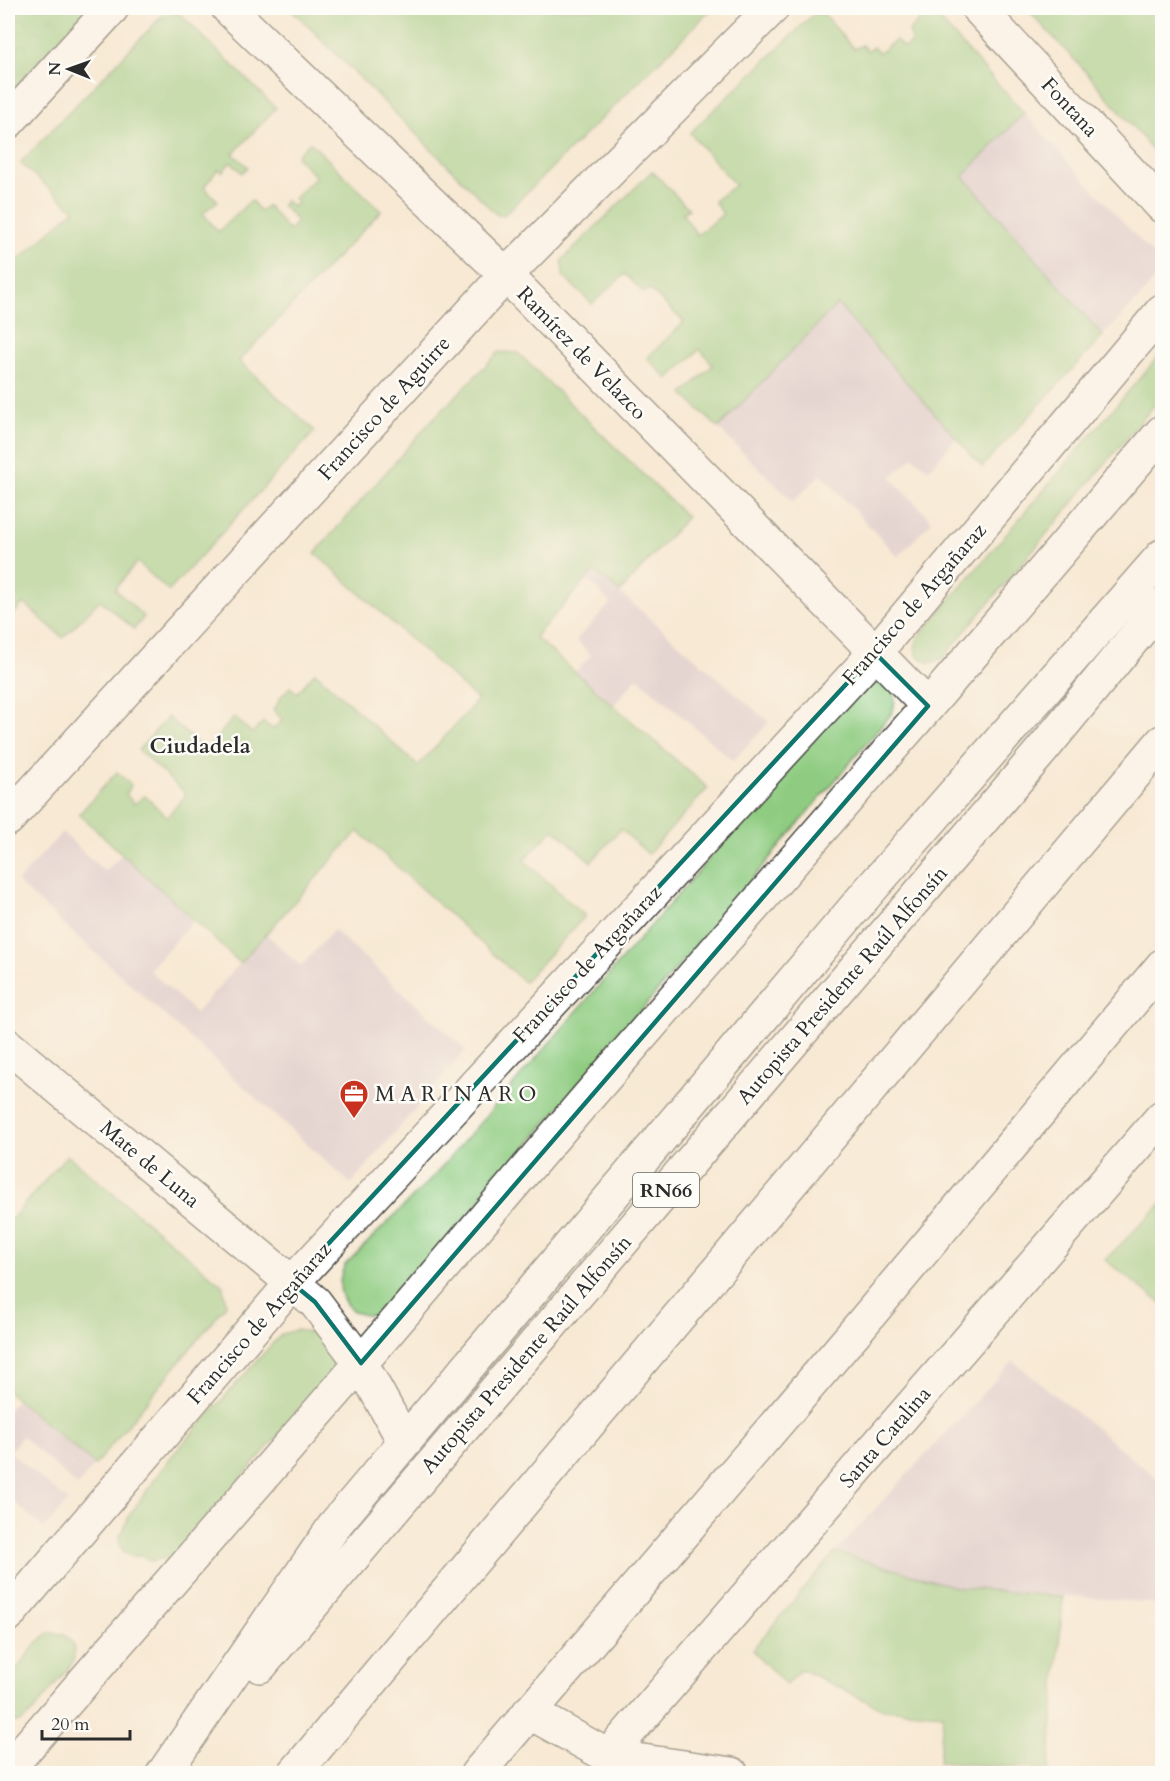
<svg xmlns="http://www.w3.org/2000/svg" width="1170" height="1781" font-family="Cardo,serif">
<defs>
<pattern id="park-crowns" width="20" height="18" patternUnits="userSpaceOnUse" patternTransform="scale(1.5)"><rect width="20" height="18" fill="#8fcc81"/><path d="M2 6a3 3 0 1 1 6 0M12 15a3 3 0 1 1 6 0" fill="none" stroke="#7caf70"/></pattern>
</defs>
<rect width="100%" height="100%" fill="#fdfcf7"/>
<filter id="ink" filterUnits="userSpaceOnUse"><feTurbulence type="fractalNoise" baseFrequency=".0167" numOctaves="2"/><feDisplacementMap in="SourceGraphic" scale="12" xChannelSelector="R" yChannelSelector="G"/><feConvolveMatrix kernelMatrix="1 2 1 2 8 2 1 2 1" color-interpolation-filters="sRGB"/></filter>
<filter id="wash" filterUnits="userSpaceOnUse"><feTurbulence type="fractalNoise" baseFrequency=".008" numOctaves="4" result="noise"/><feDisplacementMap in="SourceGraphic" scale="24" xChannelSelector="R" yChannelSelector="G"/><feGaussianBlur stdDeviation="1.35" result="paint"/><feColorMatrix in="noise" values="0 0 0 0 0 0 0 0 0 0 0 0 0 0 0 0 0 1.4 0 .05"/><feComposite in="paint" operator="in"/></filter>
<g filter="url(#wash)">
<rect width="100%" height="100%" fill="#f7e9d4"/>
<!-- industrial -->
<g fill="#cfbdce">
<path d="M 1024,113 L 1156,258 L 1156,278 L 1142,295 L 1103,336 L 963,176 Z"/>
<path d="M 837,304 L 956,438 L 929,470 L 913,457 L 891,477 L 932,521 L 898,557 L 821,474 L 793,502 L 718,428 Z"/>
<path d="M 595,571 L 769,722 L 733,761 L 637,677 L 613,706 L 575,672 L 591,656 L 576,640 L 611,603 L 587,579 Z"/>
<path d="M 62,832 L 105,872 L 122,854 L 194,920 L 149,970 L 196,1013 L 266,934 L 301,966 L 334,930 L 466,1050 L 351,1184 L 17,882 Z"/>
<path d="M 1013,1361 L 1162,1482 L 1162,1604 L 955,1587 L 835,1552 Z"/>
<path d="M 16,1400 L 95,1465 L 77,1486 L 22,1436 L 10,1452 L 68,1501 L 44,1529 L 8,1496 L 8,1410 Z"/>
</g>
<!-- green -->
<g fill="#8fcc81" stroke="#5d7c56" stroke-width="1.5">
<path d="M 290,8 L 429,8 L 431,9 L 434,8 L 712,9 L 504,215 L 497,215 Z"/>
<path d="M 1026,8 L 1162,8 L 1162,161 L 1087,73 Z"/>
<path d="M 819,9 L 854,49 L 862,45 L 867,51 L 873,47 L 879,53 L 896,40 L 904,48 L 912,41 L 909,31 L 930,9 L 1024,113 L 963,176 L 1103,336 L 982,467 L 837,304 L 718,428 L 683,394 L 713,365 L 700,349 L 668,379 L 647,358 L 684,322 L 649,289 L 644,293 L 625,274 L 592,304 L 563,276 L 562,260 L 652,171 L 689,209 L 682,213 L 697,235 L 723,214 L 714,201 L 735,185 L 690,133 Z"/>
<path d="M 178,12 L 276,108 L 233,154 L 248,167 L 242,173 L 231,162 L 222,172 L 218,169 L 204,187 L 218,201 L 203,213 L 218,232 L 251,200 L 260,211 L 268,206 L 289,231 L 297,221 L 282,205 L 285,200 L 293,207 L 297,203 L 294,198 L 316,177 L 296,156 L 310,142 L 381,211 L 239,361 L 315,431 L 169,591 L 137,562 L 115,589 L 144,617 L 134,629 L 100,600 L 63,638 L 24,603 L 8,620 L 8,269 L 74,210 L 20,163 L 163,15 Z"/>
<path d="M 499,352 L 518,353 L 687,517 L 620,592 L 594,571 L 535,637 L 708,788 L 648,854 L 621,829 L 591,862 L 554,829 L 524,860 L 585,916 L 524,982 L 358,831 L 240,963 L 79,814 L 117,772 L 131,785 L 126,794 L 134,804 L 145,796 L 167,817 L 186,794 L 138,750 L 168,717 L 206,751 L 234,717 L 252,733 L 263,722 L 273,729 L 283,720 L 273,710 L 279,702 L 278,700 L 290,687 L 297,693 L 315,672 L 418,766 L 478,700 L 315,553 L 431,421 Z"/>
<path d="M 1162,352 L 1162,396 L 942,659 L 930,663 L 918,657 L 915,648 L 918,637 Z"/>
<path d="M 872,680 C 891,680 899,696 892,713 L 391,1307 C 387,1310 383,1313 378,1314 C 348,1322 331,1291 345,1265 L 433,1177 L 859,686 Z"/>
<path d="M 67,1155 L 223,1286 L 226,1305 L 95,1465 L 8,1392 L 8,1223 Z"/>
<path d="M 1162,1203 L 1162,1304 L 1105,1260 Z"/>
<path d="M 296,1330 C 324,1333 335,1344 333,1373 L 172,1557 L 150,1561 L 141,1555 C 128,1559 119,1552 119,1538 L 124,1529 L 128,1517 L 170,1458 L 271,1345 L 282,1334 Z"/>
<path d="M 835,1552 L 955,1587 L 1063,1597 L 1049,1770 L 939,1762 L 943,1714 L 883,1709 L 801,1669 L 786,1685 L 752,1650 Z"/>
<path d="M 48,1633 L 64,1634 L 74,1645 L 74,1661 L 33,1712 L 21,1722 L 8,1722 L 8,1680 L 36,1644 Z"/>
</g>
<!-- park -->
<path fill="url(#park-crowns)" stroke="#5d7c56" stroke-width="1.5" d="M 8,8 L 91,8 L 8,96 Z"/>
</g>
<g filter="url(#ink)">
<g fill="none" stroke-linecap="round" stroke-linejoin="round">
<!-- minor casing -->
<g stroke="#4a4844" stroke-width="36">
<g id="minor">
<path d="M 228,8 L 506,275 L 928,706"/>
<path d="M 978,8 L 1162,206"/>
<path d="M 8,122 L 112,8"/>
<path d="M 8,819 L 506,275 L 772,8"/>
<path d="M 8,1046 L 315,1302 L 361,1363 L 404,1441"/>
<path d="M 8,1615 L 292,1283 L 875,653 L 1162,311"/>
<path d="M 529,1712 L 608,1756 L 732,1774"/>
<path d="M 608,1756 L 1162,1117"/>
<path d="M 8,1769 L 361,1363 L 582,1104 L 928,706 L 1162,432"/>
<path d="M 477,1774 L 860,1326 L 1162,966"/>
</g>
</g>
<!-- highway casing -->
<g stroke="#4a4844" stroke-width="36">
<g id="highway">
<path d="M 260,1666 L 1042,750 L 1162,604"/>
<path d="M 163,1774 L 337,1522 L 869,891 L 1162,556"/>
<path d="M 294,1774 L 1162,742"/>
</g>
</g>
<!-- minor -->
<use href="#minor" stroke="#fff" stroke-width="33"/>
<!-- highway -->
<use href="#highway" stroke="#fff" stroke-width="33"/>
</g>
</g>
<!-- marked area -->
<path d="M0 0H1170V1781H0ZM 875,653 L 928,706 L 361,1363 L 315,1302 L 292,1283 Z" fill="#f7e9d4" fill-opacity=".55" fill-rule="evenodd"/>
<path fill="none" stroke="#0f766e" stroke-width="4.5" stroke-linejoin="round" d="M 875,653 L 928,706 L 361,1363 L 315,1302 L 292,1283 Z"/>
<!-- icons -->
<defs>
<g id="office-pin" transform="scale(1.5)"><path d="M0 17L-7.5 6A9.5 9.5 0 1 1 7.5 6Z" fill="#c8321e" stroke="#fdfcf7"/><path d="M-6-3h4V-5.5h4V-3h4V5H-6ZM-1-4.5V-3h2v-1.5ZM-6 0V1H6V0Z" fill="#fff"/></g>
</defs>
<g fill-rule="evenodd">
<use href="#office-pin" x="354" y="1094"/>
</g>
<g text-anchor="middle" stroke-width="5" stroke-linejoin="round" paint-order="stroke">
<!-- shield labels -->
<rect fill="#fdfcf7" stroke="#6a6a68" stroke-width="1.5" x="633" y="1173" width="66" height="34" rx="4.5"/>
<g font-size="20" font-weight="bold" fill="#2b2b2b">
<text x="666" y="1197">RN66</text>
</g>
<!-- street labels -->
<g font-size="21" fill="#2b2b2b" stroke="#fdfcf7">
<text transform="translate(1070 107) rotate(47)" y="7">Fontana</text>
<text transform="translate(582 353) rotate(46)" y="7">Ramírez de Velazco</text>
<text transform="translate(384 408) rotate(-48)" y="7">Francisco de Aguirre</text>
<text transform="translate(914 604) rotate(-49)" y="7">Francisco de Argañaraz</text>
<text transform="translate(587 964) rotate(-47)" y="7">Francisco de Argañaraz</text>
<text transform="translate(842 985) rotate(-49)" y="7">Autopista Presidente Raúl Alfonsín</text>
<text transform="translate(150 1164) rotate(40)" y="7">Mate de Luna</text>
<text transform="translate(259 1323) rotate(-49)" y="7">Francisco de Argañaraz</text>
<text transform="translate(526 1354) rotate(-49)" y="7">Autopista Presidente Raúl Alfonsín</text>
<text transform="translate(885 1437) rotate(-49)" y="7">Santa Catalina</text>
</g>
<!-- poi labels -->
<g font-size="21" fill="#2b2b2b" stroke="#fdfcf7" text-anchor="start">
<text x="375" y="1101">M A R I N A R O</text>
</g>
<!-- neighbourhood labels -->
<g font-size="22" font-weight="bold" fill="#2b2b2b" stroke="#fdfcf7">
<text x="200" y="753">Ciudadela</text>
</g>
</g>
<!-- margin -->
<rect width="1170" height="1781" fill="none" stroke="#fdfcf7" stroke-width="30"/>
<!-- north arrow -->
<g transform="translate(69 69) rotate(271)" stroke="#fdfcf7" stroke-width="4.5" paint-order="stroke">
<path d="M0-4.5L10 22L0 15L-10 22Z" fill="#2b2b2b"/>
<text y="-9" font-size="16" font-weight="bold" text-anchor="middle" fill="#2b2b2b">N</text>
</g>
<!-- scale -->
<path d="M42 1730v9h88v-9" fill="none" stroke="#2b2b2b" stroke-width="3"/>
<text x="51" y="1730" font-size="18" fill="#2b2b2b" stroke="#fdfcf7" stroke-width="4.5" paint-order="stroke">20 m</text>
</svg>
